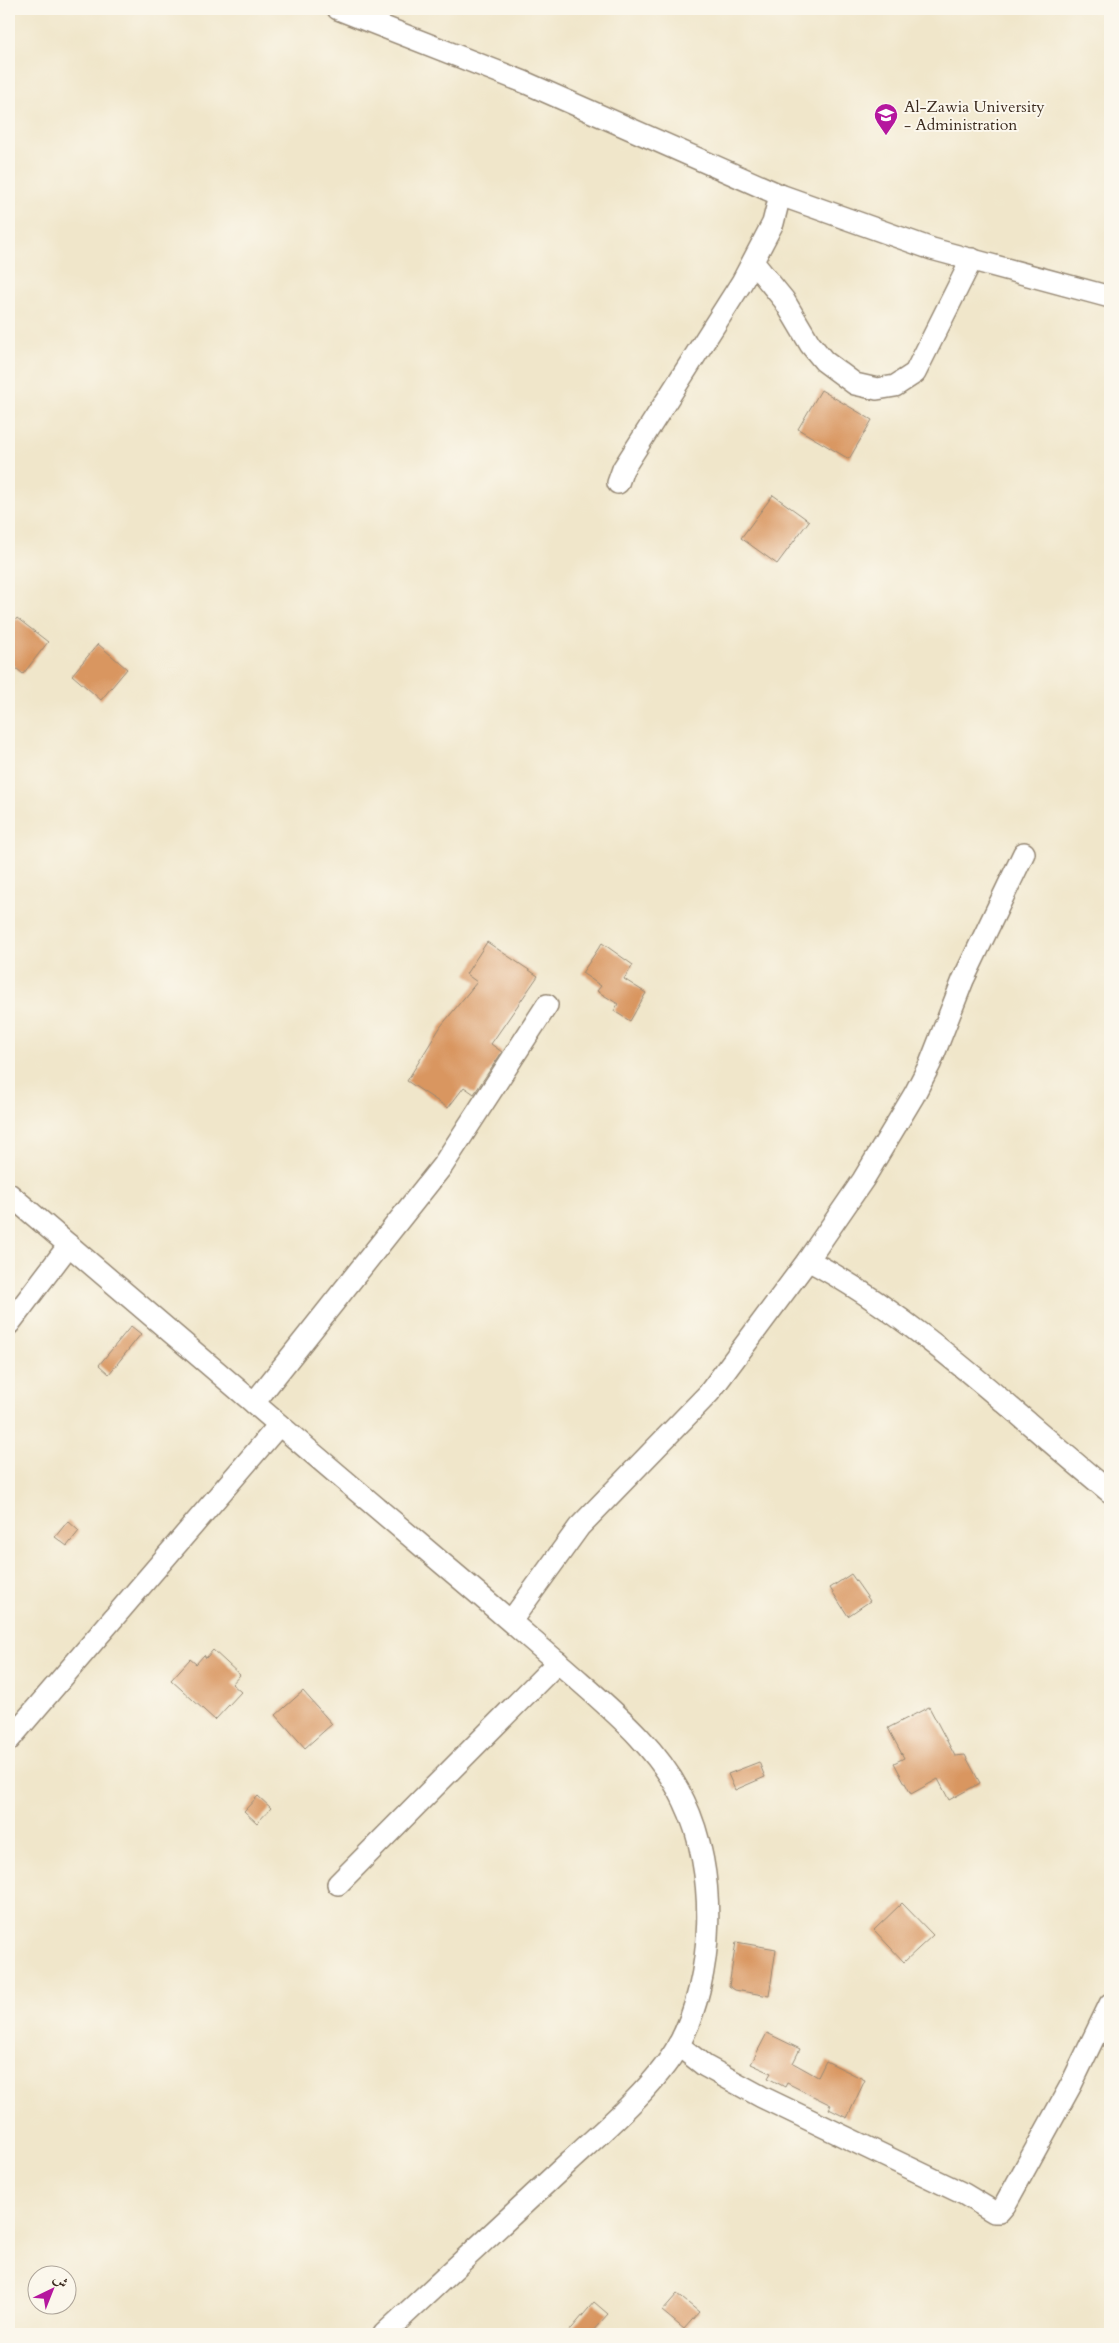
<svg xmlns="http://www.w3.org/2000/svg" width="1119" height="2343" font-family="Cardo,Amiri,serif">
<rect width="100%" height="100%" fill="#fbf7ec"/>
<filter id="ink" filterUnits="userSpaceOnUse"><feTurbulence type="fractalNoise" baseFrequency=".02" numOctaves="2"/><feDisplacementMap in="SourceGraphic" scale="10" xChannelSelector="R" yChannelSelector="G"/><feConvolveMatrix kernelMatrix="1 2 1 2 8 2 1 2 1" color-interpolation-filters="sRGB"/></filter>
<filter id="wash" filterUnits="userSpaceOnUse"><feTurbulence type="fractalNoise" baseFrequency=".0096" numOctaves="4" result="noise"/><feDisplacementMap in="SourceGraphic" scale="20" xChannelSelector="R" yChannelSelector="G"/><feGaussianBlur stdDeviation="1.12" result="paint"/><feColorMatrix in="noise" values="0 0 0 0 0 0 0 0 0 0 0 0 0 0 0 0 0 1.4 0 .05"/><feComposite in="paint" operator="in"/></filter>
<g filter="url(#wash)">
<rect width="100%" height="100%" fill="#f0e6ca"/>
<g id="blocks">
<!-- building -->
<g fill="#d99661">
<path d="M 821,390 L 872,420 L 849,459 L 798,429 Z"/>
<path d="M 773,495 L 809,521 L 777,564 L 741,538 Z"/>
<path d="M 17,618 L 48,642 L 23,674 L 9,662 L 9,629 Z"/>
<path d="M 98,644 L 127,669 L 101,700 L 72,675 Z"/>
<path d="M 487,942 L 538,976 L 491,1044 L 502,1052 L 474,1094 L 464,1087 L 448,1108 L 407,1081 L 441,1026 L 477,982 L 466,974 Z"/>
<path d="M 602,943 L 633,965 L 624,979 L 646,993 L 630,1021 L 614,1011 L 618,1004 L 597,991 L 601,986 L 582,973 Z"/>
<path d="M 131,1326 L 141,1334 L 109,1374 L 99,1365 Z"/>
<path d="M 68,1521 L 79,1531 L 67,1546 L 55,1537 Z"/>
<path d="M 851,1574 L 870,1601 L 848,1616 L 830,1588 Z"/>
<path d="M 213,1650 L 240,1675 L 232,1684 L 241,1692 L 215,1720 L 171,1680 L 190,1659 L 196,1664 L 204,1655 L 206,1658 Z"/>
<path d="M 303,1691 L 332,1724 L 305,1748 L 276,1715 Z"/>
<path d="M 929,1707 L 955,1756 L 965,1755 L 980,1783 L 949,1800 L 938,1779 L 911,1794 L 894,1763 L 904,1758 L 888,1728 Z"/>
<path d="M 759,1762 L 765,1777 L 735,1790 L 728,1774 Z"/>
<path d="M 258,1796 L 271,1808 L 257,1823 L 244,1811 Z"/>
<path d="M 902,1903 L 933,1935 L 904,1962 L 874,1930 Z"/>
<path d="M 736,1942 L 776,1949 L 769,1996 L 735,1990 L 729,1986 Z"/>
<path d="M 767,2033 L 800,2049 L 793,2063 L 818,2077 L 826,2061 L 865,2080 L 847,2118 L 829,2109 L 831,2105 L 787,2083 L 785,2087 L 768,2078 L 771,2073 L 751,2064 Z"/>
<path d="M 677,2294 L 699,2312 L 684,2329 L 662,2311 Z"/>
<path d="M 594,2302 L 608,2314 L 590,2334 L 567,2334 Z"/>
</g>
</g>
</g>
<g filter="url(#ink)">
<use href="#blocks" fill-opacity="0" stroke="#968874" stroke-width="1"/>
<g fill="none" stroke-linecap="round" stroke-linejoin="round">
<!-- minor casing -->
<g stroke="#968874" stroke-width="24">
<g id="minor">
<path d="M 338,9 L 524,82 L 780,195 L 932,249 L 1110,297"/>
<path d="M 753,262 L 784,300 L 810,344 L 824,361 L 855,384 L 877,389 L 895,386 L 915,373 L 972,259"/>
<path d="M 618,483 L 623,469 L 742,282 L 773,223 L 780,195"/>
<path d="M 9,1194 C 153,1317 298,1441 443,1564 C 485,1599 527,1636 569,1672 C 612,1710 659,1748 684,1801 C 718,1871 715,1978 678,2046 C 656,2085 603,2131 570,2161 C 508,2219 446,2277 384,2334"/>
<path d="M 808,1260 L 863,1180 L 914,1095 L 930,1064 L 963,980 L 1024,853"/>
<path d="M 9,1324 L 69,1245"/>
<path d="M 254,1403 L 443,1165 L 547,1005"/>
<path d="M 511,1621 L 579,1527 L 709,1393 L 808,1260 C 920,1320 1012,1412 1110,1492"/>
<path d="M 9,1740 L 279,1425"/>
<path d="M 338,1884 L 558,1662"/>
<path d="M 678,2045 L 705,2066 L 762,2097 L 964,2194 L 994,2212 L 999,2212 L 1005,2205 L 1071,2085 L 1110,2004"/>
</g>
</g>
<!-- minor -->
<use href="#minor" stroke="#fff" stroke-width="21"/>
</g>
</g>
<!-- icons -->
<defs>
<g id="university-pin" transform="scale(1.25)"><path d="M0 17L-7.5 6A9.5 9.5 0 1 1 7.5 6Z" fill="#b5179e" stroke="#fbf7ec"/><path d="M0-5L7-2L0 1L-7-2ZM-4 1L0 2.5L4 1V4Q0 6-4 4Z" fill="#fff"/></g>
</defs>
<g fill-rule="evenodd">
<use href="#university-pin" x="886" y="115"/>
</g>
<g text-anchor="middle" stroke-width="4" stroke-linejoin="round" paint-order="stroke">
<!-- poi labels -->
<g font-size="16" fill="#3b2a1e" stroke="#fbf7ec" text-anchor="start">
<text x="904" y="112">Al-Zawia University<tspan x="904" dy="18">- Administration</tspan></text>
</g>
</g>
<!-- margin -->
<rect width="1119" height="2343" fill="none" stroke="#fbf7ec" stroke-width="30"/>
<!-- north arrow -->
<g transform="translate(52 2290) rotate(43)"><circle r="24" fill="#fbf7ec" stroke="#aea59a"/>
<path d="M0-4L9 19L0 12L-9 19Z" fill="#b5179e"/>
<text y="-8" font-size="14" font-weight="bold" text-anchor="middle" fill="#3b2a1e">ش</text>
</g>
</svg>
